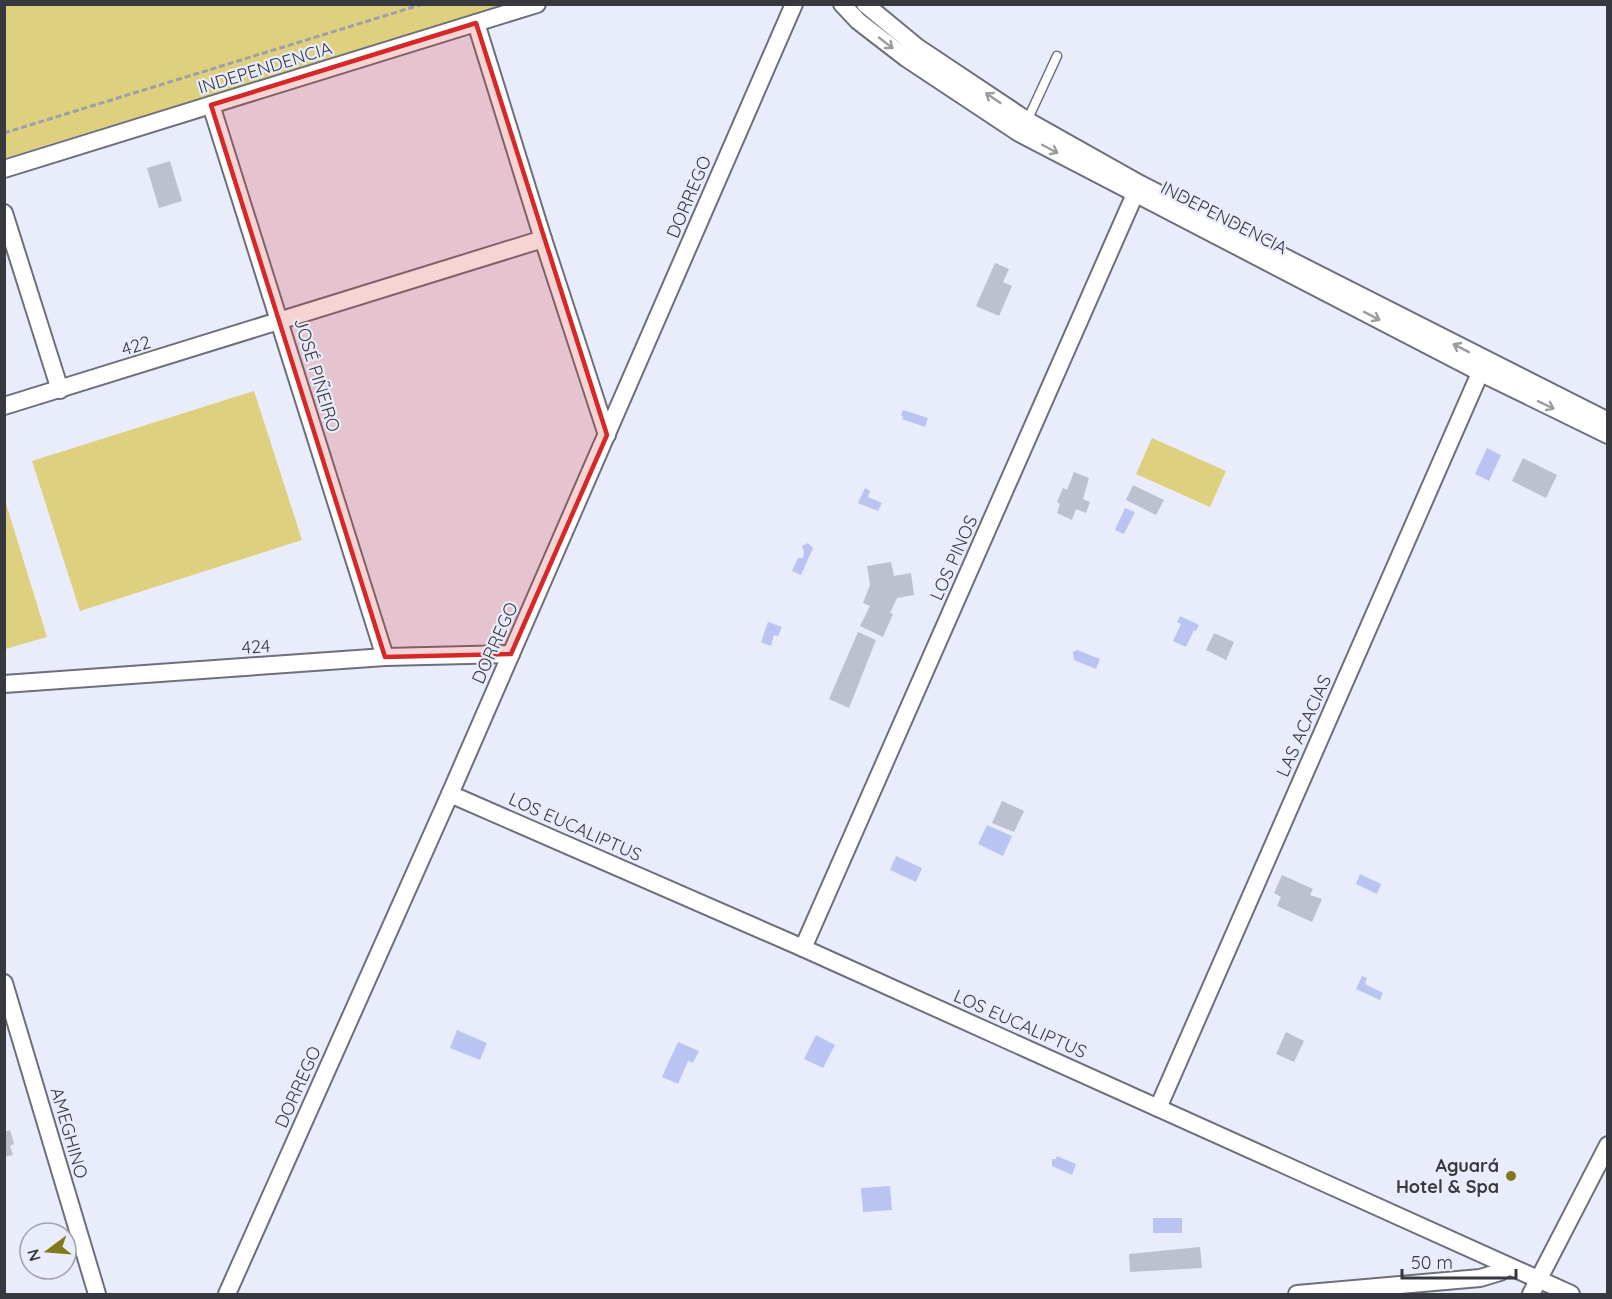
<svg xmlns="http://www.w3.org/2000/svg" width="1612" height="1299" font-family="Quicksand,sans-serif">
<rect width="100%" height="100%" fill="#e9ecfa"/>
<!-- green -->
<g fill="#ded07e">
<path d="M 5,4 L 506,4 L 506,5 L 5,158 Z"/>
<path d="M 254,391 L 302,540 L 80,611 L 32,461 Z"/>
<path d="M 1152,438 L 1226,471 L 1210,507 L 1136,474 Z"/>
<path d="M 4,497 L 47,637 L 5,649 L 4,649 Z"/>
</g>
<!-- water -->
<g fill="#bac4f2">
<path d="M 903,410 L 928,418 L 925,427 L 902,419 L 903,416 L 901,415 Z"/>
<path d="M 1487,448 L 1501,455 L 1489,481 L 1475,474 Z"/>
<path d="M 865,488 L 870,491 L 868,497 L 882,503 L 878,511 L 858,503 Z"/>
<path d="M 1125,508 L 1135,512 L 1124,534 L 1115,530 Z"/>
<path d="M 808,543 L 813,548 L 801,575 L 792,571 L 798,558 L 803,558 L 804,552 L 802,546 Z"/>
<path d="M 1180,616 L 1199,625 L 1196,631 L 1194,630 L 1186,647 L 1173,641 L 1181,624 L 1177,622 Z"/>
<path d="M 768,622 L 782,627 L 778,636 L 774,635 L 771,646 L 761,642 Z"/>
<path d="M 1077,650 L 1100,659 L 1096,669 L 1074,660 L 1073,652 Z"/>
<path d="M 987,825 L 1012,836 L 1003,856 L 978,844 Z"/>
<path d="M 896,856 L 922,868 L 916,882 L 890,870 Z"/>
<path d="M 1360,874 L 1381,884 L 1377,894 L 1356,884 Z"/>
<path d="M 1362,976 L 1367,978 L 1365,984 L 1383,993 L 1380,1000 L 1356,989 Z"/>
<path d="M 457,1030 L 487,1043 L 480,1060 L 450,1048 Z"/>
<path d="M 816,1035 L 835,1045 L 823,1068 L 804,1059 Z"/>
<path d="M 678,1042 L 699,1051 L 693,1063 L 688,1061 L 678,1084 L 662,1077 Z"/>
<path d="M 1057,1156 L 1076,1164 L 1072,1175 L 1052,1166 L 1052,1159 L 1056,1159 Z"/>
<path d="M 890,1186 L 892,1210 L 863,1212 L 861,1188 Z"/>
<rect x="1153" y="1218" width="29" height="15"/>
</g>
<!-- building -->
<g fill="#bdc0cd">
<path d="M 170,161 L 182,201 L 159,208 L 147,168 Z"/>
<path d="M 995,263 L 1009,269 L 1003,282 L 1012,286 L 999,316 L 976,306 Z"/>
<path d="M 1523,458 L 1557,475 L 1546,498 L 1512,481 Z"/>
<path d="M 1074,472 L 1089,478 L 1083,499 L 1090,502 L 1086,513 L 1076,509 L 1072,520 L 1057,513 L 1060,504 L 1057,502 L 1063,488 L 1067,490 Z"/>
<path d="M 1133,485 L 1164,500 L 1156,515 L 1126,500 Z"/>
<path d="M 891,562 L 894,576 L 911,573 L 914,595 L 897,598 L 890,613 L 893,614 L 883,637 L 860,626 L 870,606 L 863,603 L 870,585 L 867,566 Z"/>
<path d="M 858,632 L 876,640 L 849,708 L 829,699 Z"/>
<path d="M 1214,633 L 1234,642 L 1226,660 L 1206,650 Z"/>
<path d="M 1002,801 L 1024,811 L 1014,832 L 992,823 Z"/>
<path d="M 1282,875 L 1313,889 L 1310,895 L 1322,899 L 1312,922 L 1277,906 L 1281,897 L 1274,893 Z"/>
<path d="M 1286,1032 L 1304,1041 L 1294,1062 L 1276,1054 Z"/>
<path d="M 10,1130 L 14,1144 L 10,1146 L 13,1155 L 4,1157 L 4,1132 Z"/>
<path d="M 1200,1247 L 1202,1268 L 1130,1272 L 1129,1254 Z"/>
</g>
<g fill="none" stroke-linecap="round" stroke-linejoin="round">
<!-- lane casing -->
<g stroke="#6d6f7b" stroke-width="11">
<path id="lane" d="M 1026,123 L 1057,56"/>
</g>
<!-- street casing -->
<g stroke="#6d6f7b" stroke-width="20">
<g id="street">
<path d="M 842,4 L 858,21 L 906,58 L 1019,133 L 1481,373 L 1608,435"/>
<path d="M 865,4 L 917,47 L 1028,121 L 1140,184 L 1608,421"/>
<path d="M 476,23 L 543,239 L 607,435"/>
<path d="M 211,105 L 385,657"/>
<path d="M 4,169 L 537,4"/>
<path d="M 4,213 L 60,390"/>
<path d="M 4,406 L 543,239"/>
<path d="M 4,684 L 385,657 L 511,654"/>
<path d="M 450,794 L 803,948 L 1571,1294"/>
<path d="M 803,948 L 1139,185"/>
<path d="M 4,983 L 97,1294"/>
<path d="M 1158,1108 L 1484,364"/>
<path d="M 227,1294 L 450,794 L 794,4"/>
<path d="M 1297,1294 L 1480,1278 L 1500,1272 L 1508,1266"/>
<path d="M 1531,1294 L 1608,1145"/>
</g>
</g>
<!-- path -->
<path stroke="#9d9fa9" stroke-width="3" stroke-dasharray="6 3" stroke-linecap="butt" d="M 4,133 L 423,4"/>
<!-- lane -->
<use href="#lane" stroke="#fff" stroke-width="8"/>
<!-- street -->
<use href="#street" stroke="#fff" stroke-width="16"/>
</g>
<!-- one-way arrows -->
<defs><path id="oneway-shaft" d="M-6 0H5M1.5-3L5.5 0L1.5 3" fill="none" stroke-width="1.6" stroke-linecap="round" stroke-linejoin="round" transform="scale(1.5)"/></defs>
<g stroke="#9b9c9e">
<use href="#oneway-shaft" transform="translate(886 43) rotate(38)"/>
<use href="#oneway-shaft" transform="translate(993 98) rotate(-146)"/>
<use href="#oneway-shaft" transform="translate(1050 149) rotate(28)"/>
<use href="#oneway-shaft" transform="translate(1372 316) rotate(27)"/>
<use href="#oneway-shaft" transform="translate(1461 348) rotate(-153)"/>
<use href="#oneway-shaft" transform="translate(1546 405) rotate(26)"/>
</g>
<!-- marked area -->
<path fill="#d62828" fill-opacity="0.2" stroke="#d62828" stroke-width="4.5" stroke-linejoin="round" d="M 476,23 L 607,435 L 511,654 L 385,657 L 211,105 Z"/>
<!-- markers -->
<circle fill="#85771b" stroke="#e9ecfa" stroke-width="2" cx="1511" cy="1176" r="6"/>
<g text-anchor="middle" stroke-width="4.5" stroke-linejoin="round" paint-order="stroke">
<!-- street labels -->
<g font-size="18" fill="#37393e" stroke="#e9ecfa">
<text transform="translate(265 68) rotate(-17)" y="6">INDEPENDENCIA</text>
<text transform="translate(689 197) rotate(-67)" y="6">DORREGO</text>
<text transform="translate(1224 218) rotate(27)" y="6">INDEPENDENCIA</text>
<text transform="translate(136 346) rotate(-17)" y="6">422</text>
<text transform="translate(317 375) rotate(73)" y="6">JOSÉ PIÑEIRO</text>
<text transform="translate(954 558) rotate(-66)" y="6">LOS PINOS</text>
<text transform="translate(495 643) rotate(-66)" y="6">DORREGO</text>
<text transform="translate(256 647) rotate(-4)" y="6">424</text>
<text transform="translate(1304 726) rotate(-66)" y="6">LAS ACACIAS</text>
<text transform="translate(575 827) rotate(24)" y="6">LOS EUCALIPTUS</text>
<text transform="translate(1020 1024) rotate(24)" y="6">LOS EUCALIPTUS</text>
<text transform="translate(298 1087) rotate(-66)" y="6">DORREGO</text>
<text transform="translate(69 1133) rotate(74)" y="6">AMEGHINO</text>
</g>
<!-- poi labels -->
<g font-size="18" font-weight="bold" fill="#37393e" stroke="#e9ecfa" text-anchor="end">
<text x="1499" y="1172">Aguará<tspan x="1499" dy="21">Hotel &amp; Spa</tspan></text>
</g>
</g>
<!-- border -->
<rect width="1612" height="1299" fill="none" stroke="#37393e" stroke-width="12"/>
<!-- north arrow -->
<g transform="translate(48 1251) rotate(254)"><circle r="28" fill="#e9ecfa" stroke="#a2a4af" stroke-width="1.5"/>
<path d="M0-4.5L10 22L0 15L-10 22Z" fill="#85771b"/>
<text y="-9" font-size="16" font-weight="bold" text-anchor="middle" fill="#37393e">N</text>
</g>
<!-- scale -->
<path d="M1402 1269v9h114v-9" fill="none" stroke="#37393e" stroke-width="3"/>
<text x="1411" y="1269" font-size="18" fill="#37393e" stroke="#e9ecfa" stroke-width="4.5" paint-order="stroke">50 m</text>
</svg>
